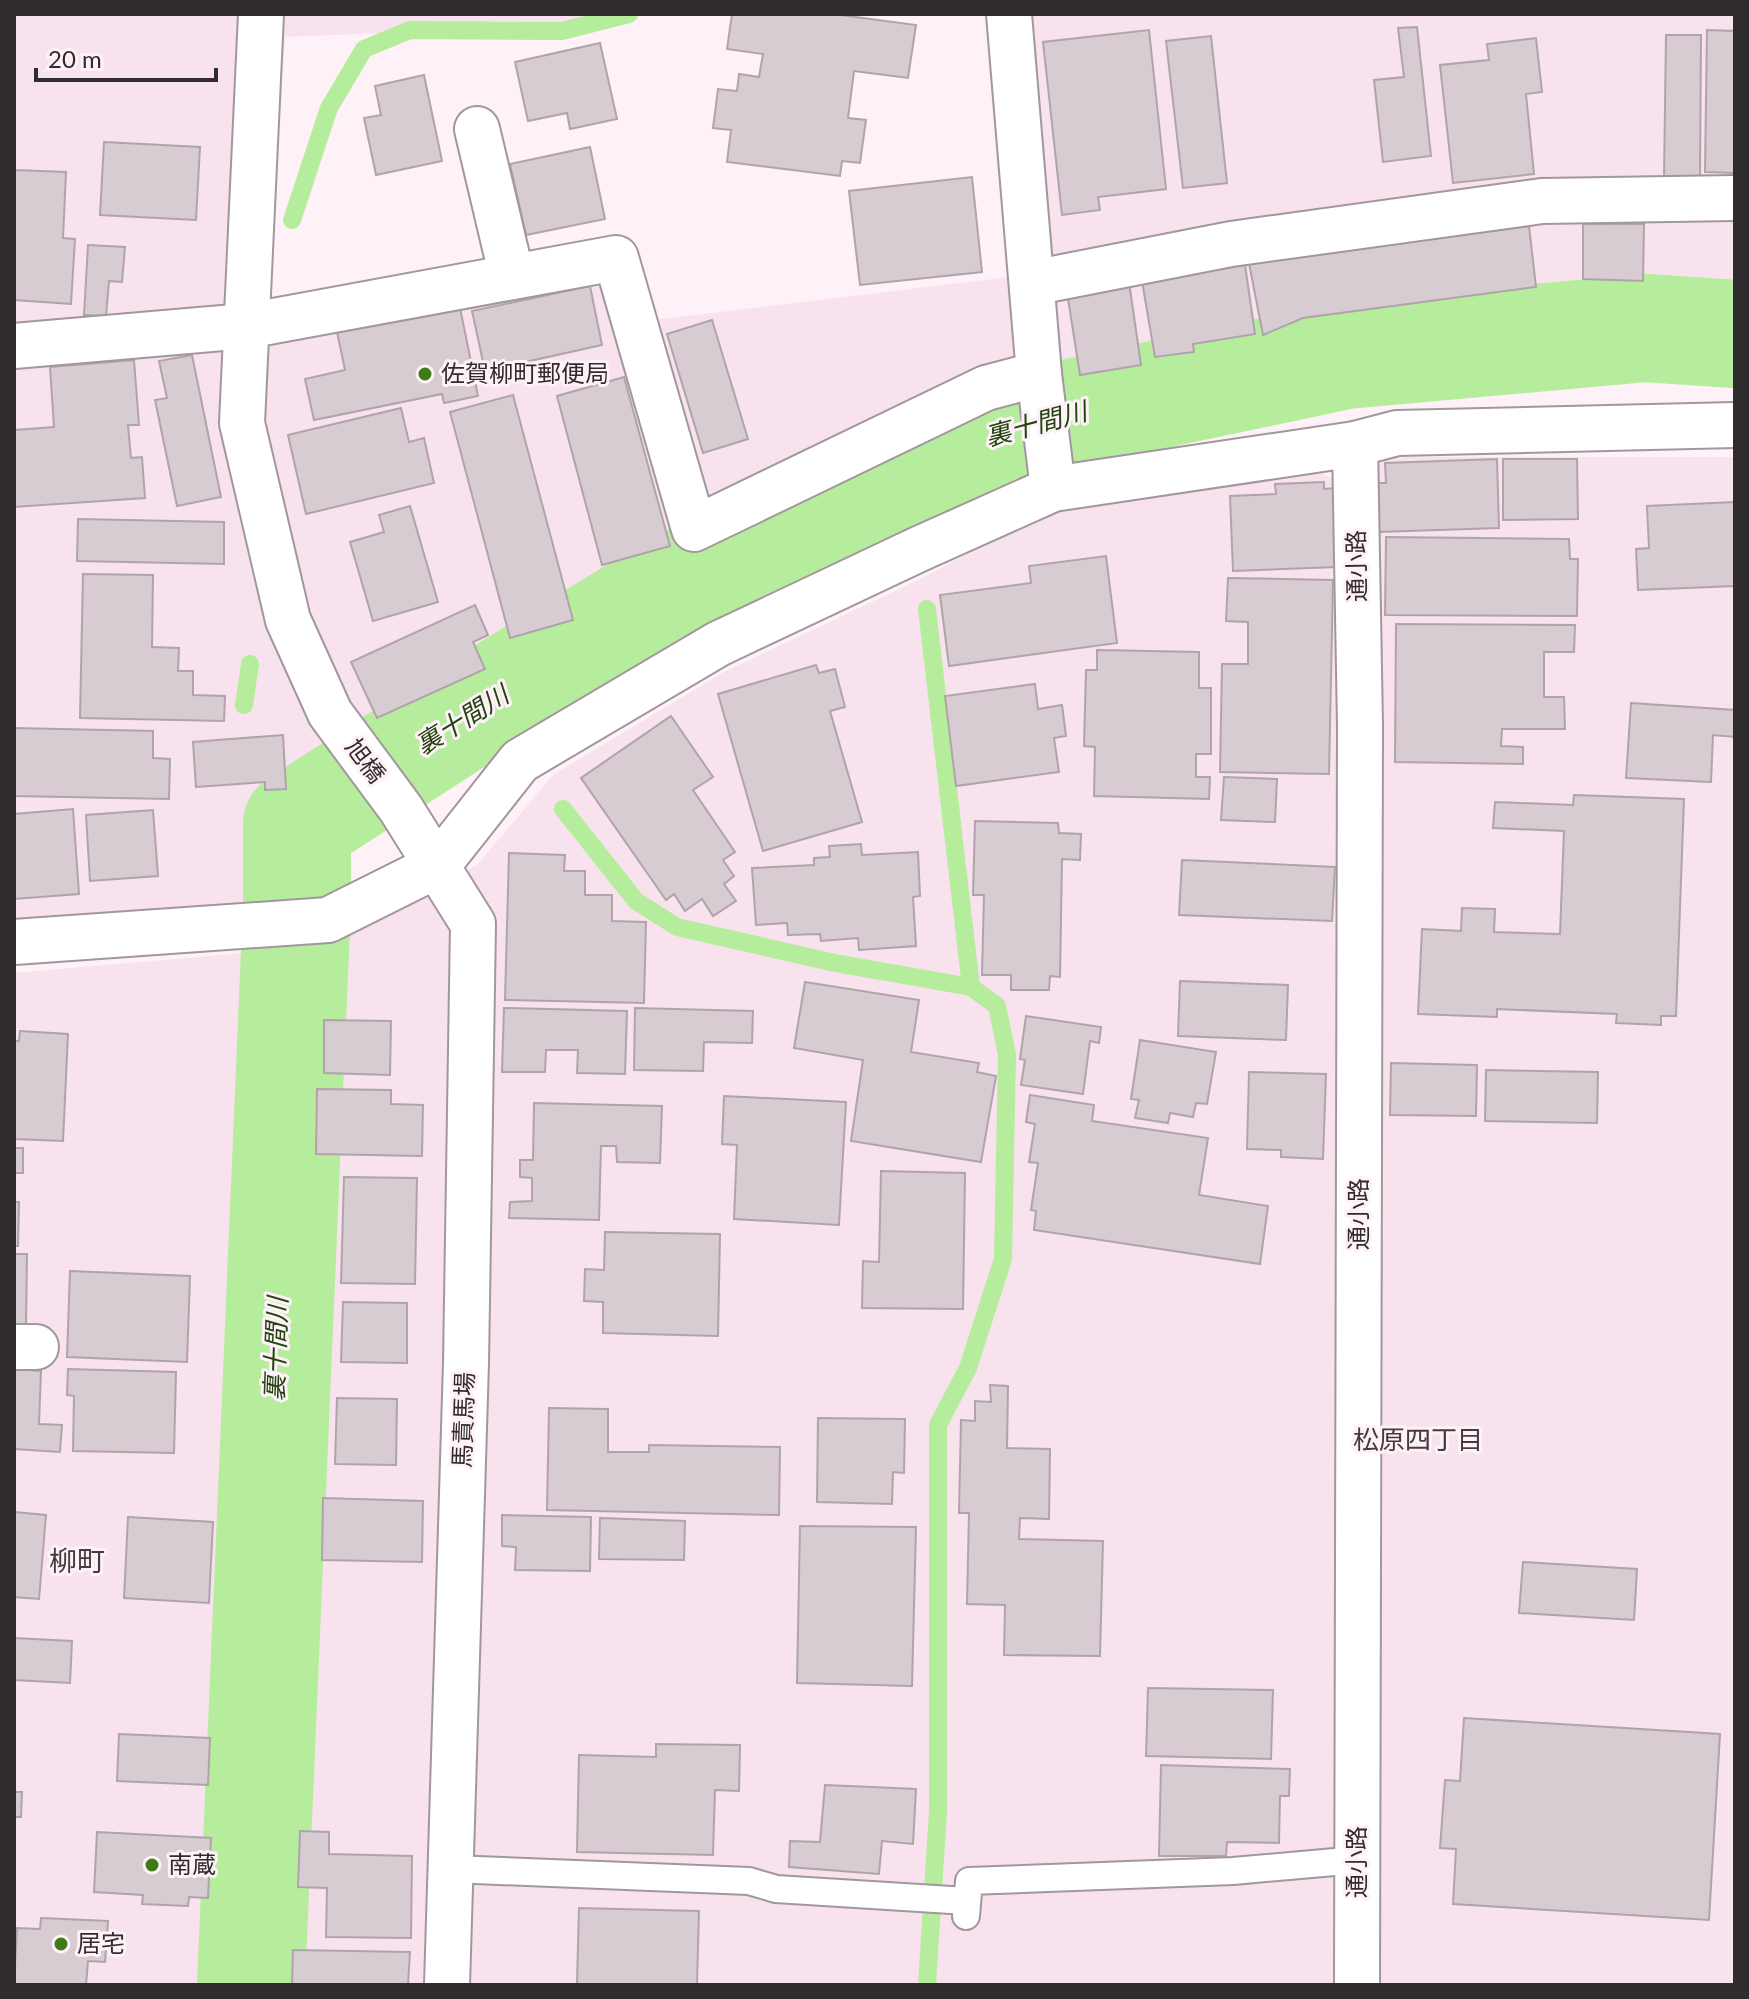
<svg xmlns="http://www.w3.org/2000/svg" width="1749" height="1999" font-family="Lato,'Noto Sans JP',sans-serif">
<rect width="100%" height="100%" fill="#fef1f7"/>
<!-- built -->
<g fill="#f7e2ed">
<path d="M 14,14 L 621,14 L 588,25 L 285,37 L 265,333 L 637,274 L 654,320 L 1043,273 L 1021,14 L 1735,14 L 1735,310 L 1612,307 L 1308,342 L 1054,395 L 644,580 L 271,809 L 273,902 L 14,923 Z"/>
<path d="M 1405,457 L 1735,457 L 1735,1985 L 1376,1985 L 1373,462 Z"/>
<path d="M 1316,471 L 1341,482 L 1340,1985 L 274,1985 L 320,953 L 478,864 L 553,775 L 724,672 L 918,580 L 1047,512 Z"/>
<path d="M 256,952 L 245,1255 L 230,1985 L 14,1985 L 14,973 Z"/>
</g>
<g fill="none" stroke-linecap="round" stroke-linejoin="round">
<!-- stream -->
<g stroke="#b5ed9c" stroke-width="18">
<path d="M 292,220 L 329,108 L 364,49 L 410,30 L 562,31 L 629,14"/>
<path d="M 927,609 L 971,987 L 997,1006 L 1007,1055 L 1003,1259 L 968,1368 L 938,1425 L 938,1811 L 927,1985"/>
<path d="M 244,705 L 250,664"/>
<path d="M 269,802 L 297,824"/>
<path d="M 563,809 L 636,901 L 677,927 L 835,963 L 971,987"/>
</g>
<!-- river -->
<path stroke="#b5ed9c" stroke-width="108" d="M 251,1985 L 297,904 L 297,824 L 479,706 L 679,584 L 999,428 L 1346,355 L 1646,328 L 1735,334"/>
</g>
<!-- building -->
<g fill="#d7ccd1" stroke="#b0a4aa" stroke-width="2">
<path d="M 732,14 L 833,14 L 916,25 L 908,78 L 854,71 L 848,118 L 866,120 L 860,163 L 842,161 L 840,176 L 727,162 L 731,130 L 713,128 L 718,89 L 737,91 L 739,74 L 759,77 L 763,54 L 727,49 Z"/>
<path d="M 1417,27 L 1431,156 L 1383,162 L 1374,80 L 1404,77 L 1398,28 Z"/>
<path d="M 1149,30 L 1166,189 L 1098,197 L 1100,210 L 1062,215 L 1043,42 Z"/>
<path d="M 1707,30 L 1735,31 L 1735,173 L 1705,172 Z"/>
<path d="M 1666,35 L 1701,35 L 1700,176 L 1664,176 Z"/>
<path d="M 1211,36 L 1227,183 L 1183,188 L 1166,41 Z"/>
<path d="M 1536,38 L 1542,92 L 1526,94 L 1534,174 L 1453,183 L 1440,65 L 1489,60 L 1487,44 Z"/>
<path d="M 600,43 L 617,119 L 570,129 L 567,113 L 528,121 L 515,62 Z"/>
<path d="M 424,75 L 442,161 L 376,175 L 364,118 L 381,115 L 375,86 Z"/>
<path d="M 104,142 L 200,147 L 196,220 L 100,215 Z"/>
<path d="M 590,147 L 605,219 L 526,235 L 510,164 Z"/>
<path d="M 14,170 L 66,172 L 63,238 L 75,239 L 71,304 L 14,300 Z"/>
<path d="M 972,177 L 982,272 L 860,285 L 849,191 Z"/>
<path d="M 1583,224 L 1644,224 L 1643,281 L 1583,279 Z"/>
<path d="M 1529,226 L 1536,287 L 1303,318 L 1263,335 L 1249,263 Z"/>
<path d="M 88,245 L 125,247 L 122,282 L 109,281 L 106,316 L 84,315 Z"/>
<path d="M 1245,265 L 1255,334 L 1193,344 L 1194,352 L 1155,357 L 1142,281 Z"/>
<path d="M 1129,282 L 1141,365 L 1080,375 L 1067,292 Z"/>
<path d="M 590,286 L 602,345 L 485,371 L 472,311 Z"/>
<path d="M 459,303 L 478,396 L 444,403 L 442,394 L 314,420 L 305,379 L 345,370 L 336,327 Z"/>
<path d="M 712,320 L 748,439 L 703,453 L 667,334 Z"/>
<path d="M 192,355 L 221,497 L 177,506 L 155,400 L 167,398 L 159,361 Z"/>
<path d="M 134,360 L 139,425 L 128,425 L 131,458 L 142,457 L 145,498 L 14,507 L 15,430 L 54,427 L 50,367 Z"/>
<path d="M 624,377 L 670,546 L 602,565 L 557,396 Z"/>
<path d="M 513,395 L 573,620 L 510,638 L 450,412 Z"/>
<path d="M 401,408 L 409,442 L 424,438 L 434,483 L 306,514 L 288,435 Z"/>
<path d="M 1497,459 L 1499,528 L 1379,532 L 1377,483 L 1386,483 L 1385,463 Z"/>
<path d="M 1503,459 L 1577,459 L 1578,519 L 1503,520 Z"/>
<path d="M 1324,482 L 1324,489 L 1334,488 L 1337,567 L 1233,571 L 1230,496 L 1276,494 L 1275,484 Z"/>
<path d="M 1735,502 L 1735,586 L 1638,590 L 1636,549 L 1649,548 L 1647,506 Z"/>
<path d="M 410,506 L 438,602 L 373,621 L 350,542 L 384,532 L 379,515 Z"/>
<path d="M 78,519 L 224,522 L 224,564 L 77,561 Z"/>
<path d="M 1386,537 L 1569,539 L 1570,559 L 1578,559 L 1577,616 L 1385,615 Z"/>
<path d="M 1106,556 L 1117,643 L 949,666 L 940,595 L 1031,583 L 1029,566 Z"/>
<path d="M 83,574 L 153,575 L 152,647 L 179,648 L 178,671 L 193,671 L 193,695 L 225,696 L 224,721 L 80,718 Z"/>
<path d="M 1228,578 L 1333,580 L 1329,774 L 1220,772 L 1222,664 L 1248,664 L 1248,622 L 1226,621 Z"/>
<path d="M 475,605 L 488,635 L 473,642 L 485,669 L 377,718 L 351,662 Z"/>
<path d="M 1396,624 L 1575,625 L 1574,652 L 1544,652 L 1544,697 L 1564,697 L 1565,729 L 1502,729 L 1501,746 L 1523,747 L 1523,764 L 1395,762 Z"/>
<path d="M 1097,650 L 1199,652 L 1199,688 L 1211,688 L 1211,754 L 1196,754 L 1196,777 L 1210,777 L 1209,799 L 1094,796 L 1095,747 L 1084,746 L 1086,670 L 1097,670 Z"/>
<path d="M 816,665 L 819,673 L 835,669 L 845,707 L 830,711 L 862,822 L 763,851 L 718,694 Z"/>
<path d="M 1035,684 L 1038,709 L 1062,705 L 1066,736 L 1054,738 L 1059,772 L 956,786 L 945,696 Z"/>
<path d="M 1631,703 L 1735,710 L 1735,737 L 1713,735 L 1711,782 L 1626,778 Z"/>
<path d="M 671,716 L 713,777 L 693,790 L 735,852 L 723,860 L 734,876 L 724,884 L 736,901 L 713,916 L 702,899 L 685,911 L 674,894 L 666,900 L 581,778 Z"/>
<path d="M 14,728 L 153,731 L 153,758 L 170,759 L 169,799 L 14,796 Z"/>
<path d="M 283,735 L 286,789 L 265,790 L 265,782 L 196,787 L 193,742 Z"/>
<path d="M 1224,777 L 1277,779 L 1275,822 L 1221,820 Z"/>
<path d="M 1574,795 L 1684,799 L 1676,1016 L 1661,1016 L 1661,1025 L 1616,1023 L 1617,1014 L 1497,1009 L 1497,1017 L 1418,1014 L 1422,929 L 1461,931 L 1462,908 L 1495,909 L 1494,932 L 1560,934 L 1564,831 L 1493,828 L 1495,802 L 1573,805 Z"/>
<path d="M 73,809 L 79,894 L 14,899 L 14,814 Z"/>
<path d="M 153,810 L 158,876 L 90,881 L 86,815 Z"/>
<path d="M 975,821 L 1058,823 L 1059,833 L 1081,834 L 1080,860 L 1062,859 L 1060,977 L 1050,976 L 1049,990 L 1011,990 L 1011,975 L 982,975 L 984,895 L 973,895 Z"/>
<path d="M 861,844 L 862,855 L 918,852 L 920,896 L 913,897 L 916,946 L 859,950 L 858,938 L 821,941 L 820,934 L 788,935 L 787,923 L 756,925 L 752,868 L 814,865 L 814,858 L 830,857 L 829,846 Z"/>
<path d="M 509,853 L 565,855 L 564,871 L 585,871 L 585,895 L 612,895 L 612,921 L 646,922 L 644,1003 L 505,1000 Z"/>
<path d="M 1182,860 L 1335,867 L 1332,921 L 1179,915 Z"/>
<path d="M 1180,981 L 1288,985 L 1286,1040 L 1178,1036 Z"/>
<path d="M 805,982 L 919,1000 L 911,1052 L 979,1063 L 977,1072 L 996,1076 L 981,1162 L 851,1141 L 863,1060 L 794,1048 Z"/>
<path d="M 504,1008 L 627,1011 L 625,1074 L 577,1073 L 578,1050 L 546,1050 L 545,1072 L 502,1072 Z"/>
<path d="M 635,1008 L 753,1011 L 752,1043 L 704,1042 L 703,1071 L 634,1070 Z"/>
<path d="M 1026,1016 L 1101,1027 L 1099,1043 L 1090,1041 L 1083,1094 L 1021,1085 L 1025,1060 L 1020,1059 Z"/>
<path d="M 324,1020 L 391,1021 L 390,1075 L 324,1073 Z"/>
<path d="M 20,1031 L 68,1034 L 63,1141 L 14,1139 L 14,1041 L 19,1041 Z"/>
<path d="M 1140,1040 L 1216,1052 L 1207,1104 L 1196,1103 L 1193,1117 L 1170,1113 L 1168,1123 L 1135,1118 L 1139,1100 L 1131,1099 Z"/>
<path d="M 1391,1063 L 1477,1065 L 1476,1116 L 1390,1115 Z"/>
<path d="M 1486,1070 L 1598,1072 L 1597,1123 L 1485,1121 Z"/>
<path d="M 1249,1072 L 1326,1074 L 1323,1159 L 1281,1157 L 1281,1150 L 1247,1149 Z"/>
<path d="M 317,1089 L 391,1090 L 391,1104 L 423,1105 L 422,1156 L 316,1154 Z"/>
<path d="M 1030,1095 L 1094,1105 L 1092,1121 L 1208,1138 L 1199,1195 L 1268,1206 L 1260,1264 L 1034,1230 L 1036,1211 L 1031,1210 L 1038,1163 L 1029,1162 L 1035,1124 L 1026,1122 Z"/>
<path d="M 724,1096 L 846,1102 L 839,1225 L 734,1219 L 737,1145 L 722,1144 Z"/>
<path d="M 534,1103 L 662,1106 L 660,1163 L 617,1162 L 616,1146 L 601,1146 L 599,1220 L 509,1218 L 510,1202 L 532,1201 L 532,1178 L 520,1177 L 520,1160 L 533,1160 Z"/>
<rect x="14" y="1148" width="9" height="25"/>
<path d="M 881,1171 L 965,1173 L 963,1309 L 862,1308 L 863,1261 L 879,1262 Z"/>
<path d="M 344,1177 L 417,1178 L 415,1284 L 341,1283 Z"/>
<path d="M 14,1202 L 19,1202 L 18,1246 L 14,1246 Z"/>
<path d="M 605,1232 L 720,1234 L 718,1336 L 603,1333 L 603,1302 L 584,1301 L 585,1269 L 604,1270 Z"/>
<path d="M 14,1254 L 27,1254 L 26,1326 L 14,1326 Z"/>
<path d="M 70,1271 L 190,1276 L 187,1362 L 67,1357 Z"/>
<path d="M 343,1302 L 407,1303 L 407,1363 L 341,1362 Z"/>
<path d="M 14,1369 L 41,1371 L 39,1424 L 62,1425 L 60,1452 L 14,1449 Z"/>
<path d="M 68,1369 L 176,1372 L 174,1453 L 73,1451 L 74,1396 L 67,1395 Z"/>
<path d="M 990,1385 L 1008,1386 L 1007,1448 L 1050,1449 L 1049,1519 L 1020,1518 L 1019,1539 L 1103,1541 L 1100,1656 L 1004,1655 L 1005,1605 L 967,1604 L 969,1513 L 959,1513 L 961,1420 L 975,1421 L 975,1401 L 991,1402 Z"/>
<path d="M 337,1398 L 397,1399 L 396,1465 L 335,1464 Z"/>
<path d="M 549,1408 L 608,1409 L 608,1452 L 649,1452 L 649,1445 L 780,1447 L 779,1515 L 547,1510 Z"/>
<path d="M 818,1418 L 905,1419 L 904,1473 L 893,1472 L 892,1504 L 817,1502 Z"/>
<path d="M 323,1498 L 423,1501 L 422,1562 L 322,1560 Z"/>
<path d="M 14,1512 L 46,1515 L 39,1599 L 14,1597 Z"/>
<path d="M 502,1515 L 591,1517 L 590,1571 L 515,1570 L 516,1547 L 502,1546 Z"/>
<path d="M 128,1517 L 213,1522 L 209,1603 L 124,1598 Z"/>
<path d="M 600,1518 L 685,1521 L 684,1560 L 599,1559 Z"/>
<path d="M 800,1526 L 916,1527 L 912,1686 L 797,1683 Z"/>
<path d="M 1523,1562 L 1637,1569 L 1634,1620 L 1519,1613 Z"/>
<path d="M 14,1638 L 72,1641 L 70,1683 L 14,1680 Z"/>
<path d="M 1148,1688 L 1273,1690 L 1271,1759 L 1146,1756 Z"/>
<path d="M 1464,1718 L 1720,1734 L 1709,1920 L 1453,1904 L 1456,1849 L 1440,1848 L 1445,1780 L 1460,1781 Z"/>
<path d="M 119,1734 L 210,1738 L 208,1785 L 117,1781 Z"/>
<path d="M 656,1744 L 740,1745 L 739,1791 L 715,1790 L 713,1855 L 577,1852 L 579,1755 L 656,1757 Z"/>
<path d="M 1161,1765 L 1290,1769 L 1289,1796 L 1280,1796 L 1279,1843 L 1227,1842 L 1226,1856 L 1159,1856 Z"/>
<path d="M 825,1785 L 916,1789 L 913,1844 L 882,1841 L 879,1874 L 789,1867 L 790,1841 L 820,1842 Z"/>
<path d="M 14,1792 L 22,1792 L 21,1817 L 14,1817 Z"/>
<path d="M 300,1831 L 329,1832 L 329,1854 L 412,1856 L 411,1938 L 326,1937 L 327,1888 L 298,1887 Z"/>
<path d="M 97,1832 L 211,1838 L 208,1898 L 189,1897 L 188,1906 L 142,1904 L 143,1895 L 94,1892 Z"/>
<path d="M 579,1908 L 699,1911 L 697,1985 L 577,1984 Z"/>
<path d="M 41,1918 L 108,1921 L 105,1962 L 88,1961 L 86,1985 L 14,1985 L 17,1928 L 40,1929 Z"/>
<path d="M 293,1950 L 410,1952 L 408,1985 L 292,1985 Z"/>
</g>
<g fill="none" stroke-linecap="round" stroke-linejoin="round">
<!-- service casing -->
<g stroke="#a2979c" stroke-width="30">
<g id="service">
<path d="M 451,1869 L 749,1881 L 776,1889 L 967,1901"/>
<path d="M 966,1916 L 969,1881 L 1233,1871 L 1357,1860"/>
</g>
</g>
<!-- minor casing -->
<g stroke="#a2979c" stroke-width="48">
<g id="minor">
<path d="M 261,14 L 242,423 L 288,620 L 330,713 L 401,809 L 473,924 L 466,1363 L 447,1985"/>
<path d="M 1009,14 L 1039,374 L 1053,489"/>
<path d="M 477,129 L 512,277"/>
<path d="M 1032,283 L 1231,244 L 1542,201 L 1735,198"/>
<path d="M 14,346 L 246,326 L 616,258 L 694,529 L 986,388 L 1039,374"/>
<path d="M 1355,444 L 1360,727 L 1357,1985"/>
<path d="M 14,942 L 328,920 L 438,865 L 520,761 L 718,644 L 919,549 L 1053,489 L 1355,444 L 1397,433 L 1735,425"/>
<path d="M 14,1347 L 36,1347"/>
</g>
</g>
<!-- service -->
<use href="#service" stroke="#fff" stroke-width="26"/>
<!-- minor -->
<use href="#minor" stroke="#fff" stroke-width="44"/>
</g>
<!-- markers -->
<g fill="#3e7b17" stroke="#fef1f7" stroke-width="3">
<circle cx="425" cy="374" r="8"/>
<circle cx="152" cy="1865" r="8"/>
<circle cx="61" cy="1944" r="8"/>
</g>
<g text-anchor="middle" stroke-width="6" stroke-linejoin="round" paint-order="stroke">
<!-- poi labels -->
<g font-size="24" fill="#302c2e" stroke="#fef1f7" text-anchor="start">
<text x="441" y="382">佐賀柳町郵便局</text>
<text x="168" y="1873">南蔵</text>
<text x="77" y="1952">居宅</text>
</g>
<!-- street labels -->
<g font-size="24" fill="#302c2e" stroke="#fef1f7">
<text transform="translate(1357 566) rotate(-91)" y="8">通小路</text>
<text transform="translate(365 761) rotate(53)" y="8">旭橋</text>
<text transform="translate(1359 1214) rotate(-90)" y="8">通小路</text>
<text transform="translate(464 1420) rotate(-88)" y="8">馬責馬場</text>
<text transform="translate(1357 1862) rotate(-90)" y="8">通小路</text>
</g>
<!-- water labels -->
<g font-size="26" font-style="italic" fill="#22440e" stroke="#fef1f7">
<text transform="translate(1036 424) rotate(-15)" y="9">裏十間川</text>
<text transform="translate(462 720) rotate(-32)" y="9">裏十間川</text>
<text transform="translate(276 1349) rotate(-88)" y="9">裏十間川</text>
</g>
<!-- neighbourhood labels -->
<g font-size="26" fill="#443b3f" stroke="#fef1f7">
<text x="1418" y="1449">松原四丁目</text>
</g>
<!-- quarter labels -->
<g font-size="28" fill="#443b3f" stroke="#fef1f7">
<text x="77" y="1571">柳町</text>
</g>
</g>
<!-- border -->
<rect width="1749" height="1999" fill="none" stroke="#302c2e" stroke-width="32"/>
<!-- scale -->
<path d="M36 68v12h180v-12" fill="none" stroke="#302c2e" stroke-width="4"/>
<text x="48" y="68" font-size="24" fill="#302c2e" stroke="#fef1f7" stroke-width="6" paint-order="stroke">20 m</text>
</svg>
